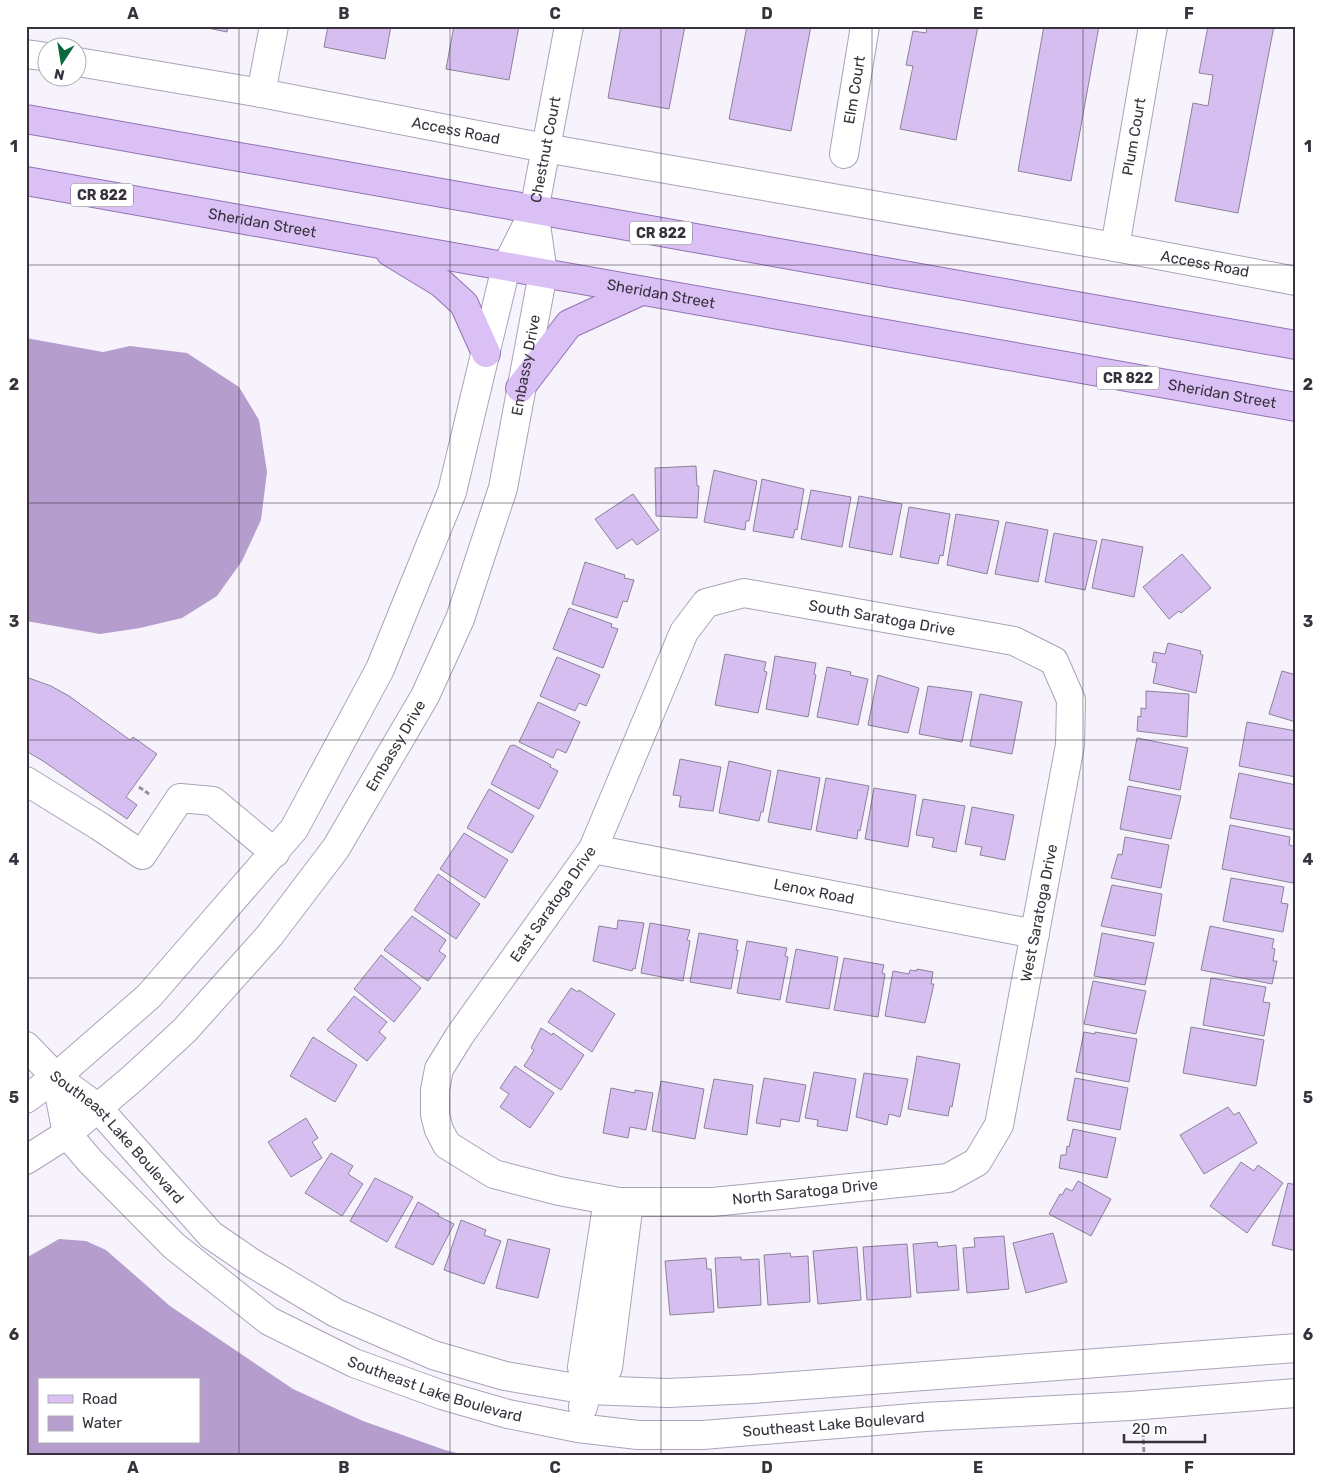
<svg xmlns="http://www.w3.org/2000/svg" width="1322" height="1481" font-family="Rubik,sans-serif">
<rect width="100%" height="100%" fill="#f7f3fd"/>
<!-- water -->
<g fill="#b59dce" fill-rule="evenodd">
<path d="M 26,338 L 103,352 L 130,346 L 187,353 L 239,387 L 259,420 L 267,472 L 261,520 L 242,561 L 217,596 L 182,618 L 140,628 L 100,634 L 26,621 Z"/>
<path d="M 59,1239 L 86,1241 L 106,1250 L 170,1306 L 293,1389 L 363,1421 L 445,1450 L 465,1455 L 26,1455 L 26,1258 ZM 39,1380 L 199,1380 L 199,1442 L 39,1442 Z"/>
</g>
<!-- building -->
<g fill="#d6bef1" stroke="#8c8298">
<path d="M 198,26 L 228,26 L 227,32 Z"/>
<path d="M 328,26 L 391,26 L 385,59 L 324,47 Z"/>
<path d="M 454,26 L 519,26 L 509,80 L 446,69 Z"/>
<path d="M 621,26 L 685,26 L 669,109 L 608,98 Z"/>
<path d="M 747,26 L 811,26 L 791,131 L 729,119 Z"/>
<path d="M 927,26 L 978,26 L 956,140 L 900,129 L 913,66 L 906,65 L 913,31 L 926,33 Z"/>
<path d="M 1044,26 L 1099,26 L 1071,181 L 1018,171 Z"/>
<path d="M 1208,26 L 1274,26 L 1238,213 L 1175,201 L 1193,103 L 1208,106 L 1213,75 L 1199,73 Z"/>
<path d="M 696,466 L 697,486 L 699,486 L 697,518 L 656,516 L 655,468 Z"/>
<path d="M 714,470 L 757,481 L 749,521 L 746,521 L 745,530 L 704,522 Z"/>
<path d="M 762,479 L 804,489 L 797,530 L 795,529 L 793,538 L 753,531 Z"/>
<path d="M 811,490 L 851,497 L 842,547 L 801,539 Z"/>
<path d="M 633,494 L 659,530 L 637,545 L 632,539 L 617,549 L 595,519 Z"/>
<path d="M 859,496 L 902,504 L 892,555 L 849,547 Z"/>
<path d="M 909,507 L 950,514 L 943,556 L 940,555 L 938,564 L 900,557 Z"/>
<path d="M 956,514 L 999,521 L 987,574 L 947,565 Z"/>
<path d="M 1006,522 L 1048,530 L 1038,582 L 995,574 Z"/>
<path d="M 1054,533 L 1097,541 L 1085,590 L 1045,582 Z"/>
<path d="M 1102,539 L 1143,547 L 1134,597 L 1092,588 Z"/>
<path d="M 1182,554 L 1211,588 L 1181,613 L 1179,611 L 1169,619 L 1143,587 Z"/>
<path d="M 585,562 L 625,575 L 624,578 L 634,580 L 627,602 L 623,601 L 617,618 L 572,604 Z"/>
<path d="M 569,608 L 612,624 L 611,627 L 618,629 L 603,668 L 553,649 Z"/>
<path d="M 1168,643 L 1201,651 L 1200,654 L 1203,655 L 1196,693 L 1153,683 L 1157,663 L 1152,662 L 1154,652 L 1165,654 Z"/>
<path d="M 725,654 L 766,662 L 764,671 L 767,672 L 758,713 L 715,705 Z"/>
<path d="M 775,656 L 816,663 L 814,674 L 816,675 L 808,717 L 766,709 Z"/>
<path d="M 557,657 L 600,675 L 586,706 L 579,703 L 575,711 L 540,696 Z"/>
<path d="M 827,667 L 851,672 L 850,675 L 868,679 L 858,725 L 817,717 Z"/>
<path d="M 1282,671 L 1296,675 L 1296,722 L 1269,714 Z"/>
<path d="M 878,675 L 919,688 L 908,733 L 868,725 Z"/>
<path d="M 26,677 L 51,686 L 69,696 L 130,740 L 133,737 L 157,754 L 126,797 L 137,805 L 127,819 L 43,761 L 26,751 Z"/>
<path d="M 928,686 L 972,692 L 962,742 L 919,734 Z"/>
<path d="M 1146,691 L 1189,694 L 1187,737 L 1137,731 L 1138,716 L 1141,717 L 1141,708 L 1146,709 Z"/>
<path d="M 980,694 L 1022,702 L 1012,754 L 970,746 Z"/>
<path d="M 538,702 L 580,722 L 566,753 L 557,749 L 553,758 L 519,742 Z"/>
<path d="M 1247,722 L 1296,731 L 1296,777 L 1239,766 Z"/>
<path d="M 1137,738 L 1188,748 L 1180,790 L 1129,780 Z"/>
<path d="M 514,745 L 551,765 L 550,767 L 558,771 L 539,809 L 491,784 L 510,746 Z"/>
<path d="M 680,759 L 721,767 L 713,811 L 679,807 L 681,796 L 673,795 Z"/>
<path d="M 729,761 L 771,771 L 763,812 L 761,812 L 759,821 L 719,813 Z"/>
<path d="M 778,770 L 820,778 L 811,830 L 768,822 Z"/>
<path d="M 1239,773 L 1296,785 L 1296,830 L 1230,818 Z"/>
<path d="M 826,778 L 869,786 L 860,831 L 858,830 L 857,839 L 816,831 Z"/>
<path d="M 1128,786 L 1181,796 L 1171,839 L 1120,829 Z"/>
<path d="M 874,788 L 916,795 L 908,847 L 865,839 Z"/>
<path d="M 489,789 L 534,816 L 512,853 L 467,828 Z"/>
<path d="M 923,799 L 965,806 L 956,852 L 932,847 L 934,838 L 916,835 Z"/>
<path d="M 972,807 L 1014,815 L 1005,860 L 980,855 L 982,847 L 965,844 Z"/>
<path d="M 1230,825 L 1290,837 L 1289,845 L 1296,847 L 1293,859 L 1296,859 L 1296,866 L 1293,883 L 1222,869 Z"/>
<path d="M 464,833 L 508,860 L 485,898 L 440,869 Z"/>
<path d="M 1125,837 L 1169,845 L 1161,888 L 1111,878 L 1118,854 L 1122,855 Z"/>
<path d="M 438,874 L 480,904 L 456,939 L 414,910 Z"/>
<path d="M 1231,878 L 1284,887 L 1281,903 L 1288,904 L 1283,932 L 1223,921 Z"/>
<path d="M 1112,885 L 1162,894 L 1155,936 L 1101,926 Z"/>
<path d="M 412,916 L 446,940 L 439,951 L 446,956 L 428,981 L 384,950 Z"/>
<path d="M 618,920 L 644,923 L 635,969 L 633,968 L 632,971 L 593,961 L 599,926 L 617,929 Z"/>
<path d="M 650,923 L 690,930 L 687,940 L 690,941 L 683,981 L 641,973 Z"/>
<path d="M 1210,926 L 1274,939 L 1272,948 L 1275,949 L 1273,961 L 1277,961 L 1272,984 L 1201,970 Z"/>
<path d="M 699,933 L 738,940 L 736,950 L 738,950 L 731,989 L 690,982 Z"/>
<path d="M 1102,933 L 1154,943 L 1145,985 L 1094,976 Z"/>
<path d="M 747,941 L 787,948 L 785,956 L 788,957 L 780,1000 L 737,993 Z"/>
<path d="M 796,949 L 838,957 L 829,1009 L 786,1002 Z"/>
<path d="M 381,955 L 421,988 L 394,1022 L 354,989 Z"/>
<path d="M 844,958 L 884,965 L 882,973 L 885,974 L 878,1017 L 834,1010 Z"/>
<path d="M 917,969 L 933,972 L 931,984 L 934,984 L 925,1023 L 885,1016 L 893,971 L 909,974 L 910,970 L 917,971 Z"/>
<path d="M 1211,978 L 1266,987 L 1263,1002 L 1270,1003 L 1264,1036 L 1203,1025 Z"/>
<path d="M 1093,981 L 1146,991 L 1136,1034 L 1084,1024 Z"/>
<path d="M 571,988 L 578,992 L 579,990 L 615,1014 L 592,1052 L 548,1022 Z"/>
<path d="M 354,996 L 387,1022 L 379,1032 L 386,1038 L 367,1061 L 327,1030 Z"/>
<path d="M 1191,1027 L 1264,1040 L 1256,1086 L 1183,1073 Z"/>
<path d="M 541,1028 L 552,1035 L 553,1033 L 584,1055 L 561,1090 L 524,1066 L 534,1050 L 531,1048 Z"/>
<path d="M 1084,1032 L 1095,1034 L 1095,1032 L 1137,1039 L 1129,1082 L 1076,1072 Z"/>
<path d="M 313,1037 L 357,1065 L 335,1102 L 290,1076 Z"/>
<path d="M 917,1056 L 960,1064 L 952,1107 L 950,1106 L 948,1116 L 908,1109 Z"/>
<path d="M 515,1066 L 554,1093 L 530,1128 L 500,1107 L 509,1094 L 500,1088 Z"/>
<path d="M 814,1072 L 856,1079 L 847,1131 L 817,1126 L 818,1120 L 805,1118 Z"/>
<path d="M 864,1073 L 908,1079 L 900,1117 L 889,1114 L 887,1125 L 856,1117 Z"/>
<path d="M 764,1078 L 806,1085 L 799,1122 L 781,1119 L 780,1127 L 756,1123 Z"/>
<path d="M 1075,1078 L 1128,1088 L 1120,1130 L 1067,1120 Z"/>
<path d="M 714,1079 L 753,1085 L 747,1135 L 704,1128 Z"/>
<path d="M 661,1081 L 704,1089 L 695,1139 L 652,1131 Z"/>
<path d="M 611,1088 L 635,1093 L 635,1090 L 653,1093 L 646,1130 L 630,1127 L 628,1138 L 603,1133 Z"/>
<path d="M 1228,1107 L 1234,1115 L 1239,1112 L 1257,1143 L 1204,1174 L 1180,1135 Z"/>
<path d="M 306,1118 L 318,1138 L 312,1142 L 322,1158 L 291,1177 L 268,1142 Z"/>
<path d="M 1073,1129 L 1116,1138 L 1107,1178 L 1059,1168 L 1061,1155 L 1066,1155 L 1067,1146 L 1069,1147 Z"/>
<path d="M 331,1153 L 353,1166 L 348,1174 L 363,1184 L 342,1216 L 305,1193 Z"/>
<path d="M 1241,1162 L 1254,1171 L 1258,1165 L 1283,1183 L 1247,1233 L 1210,1206 Z"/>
<path d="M 375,1178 L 413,1197 L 387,1242 L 350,1221 Z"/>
<path d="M 1078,1181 L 1111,1199 L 1091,1236 L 1049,1214 L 1060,1194 L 1062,1195 L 1066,1188 L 1072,1191 Z"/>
<path d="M 1288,1183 L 1296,1185 L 1296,1251 L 1272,1245 Z"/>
<path d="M 418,1202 L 439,1214 L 438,1216 L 454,1224 L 433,1265 L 395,1247 Z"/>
<path d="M 461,1220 L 486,1230 L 484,1235 L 501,1241 L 484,1284 L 444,1270 Z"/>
<path d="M 1053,1233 L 1067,1282 L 1026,1293 L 1013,1243 Z"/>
<path d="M 1004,1236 L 1009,1289 L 967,1293 L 963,1248 L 975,1247 L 974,1238 Z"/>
<path d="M 508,1239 L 550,1249 L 538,1298 L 496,1288 Z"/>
<path d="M 937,1242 L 938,1247 L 956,1245 L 959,1290 L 917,1293 L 913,1244 Z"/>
<path d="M 907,1244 L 911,1297 L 867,1300 L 863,1247 Z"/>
<path d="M 857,1247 L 861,1300 L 818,1304 L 813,1251 Z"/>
<path d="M 790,1253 L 791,1257 L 808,1256 L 810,1302 L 768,1305 L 764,1255 Z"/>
<path d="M 741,1257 L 741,1260 L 759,1259 L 761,1305 L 718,1308 L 715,1258 Z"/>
<path d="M 706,1258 L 707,1269 L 711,1269 L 714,1312 L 670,1315 L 665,1261 Z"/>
</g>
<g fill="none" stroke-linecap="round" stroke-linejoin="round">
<!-- minor casing -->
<g stroke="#aca2b9" stroke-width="30">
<g id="minor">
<path d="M 26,54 L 48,57"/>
<path id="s1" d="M 78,62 L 261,93 L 545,148 L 1115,247 L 1296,281"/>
<path d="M 261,93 L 274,26"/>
<path id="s2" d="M 844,154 L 865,26"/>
<path id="s3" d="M 1115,247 L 1153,26"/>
<path d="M 744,593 L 1014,641 L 1054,661 L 1071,700 L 1070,745 L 999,1125 L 977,1162 L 948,1178 L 713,1202 L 619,1202 L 559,1191 L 494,1174 L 447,1145 L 439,1130 L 435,1115 L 435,1090 L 439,1069 L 460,1035 L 593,849 L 684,632 L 706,603 Z"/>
<path d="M 26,781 L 99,826 L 142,855 L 180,798 L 213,801 L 275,853"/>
<path id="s4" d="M 593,849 L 1035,934"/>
<path id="s5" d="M 26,1046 L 56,1077 L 97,1107 L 211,1235 L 252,1263 L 336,1313 L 433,1355 L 505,1376 L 587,1390 L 668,1393 L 752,1389 L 1296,1348"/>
<path id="s6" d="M 56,1077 L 67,1134 L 90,1161 L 174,1246 L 269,1321 L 354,1363 L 442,1395 L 508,1414 L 578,1428 L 638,1435 L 703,1435 L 925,1417 L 1130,1406 L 1296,1393"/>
<path id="s7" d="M 26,1099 L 56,1077 L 149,996 L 294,829 L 380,669 L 452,492 L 506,267 L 534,211 L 569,26"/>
<path id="s8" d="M 26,1160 L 67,1134 L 133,1078 L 185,1030 L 270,935 L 336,848 L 425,696 L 460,619 L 503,488 L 543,273 L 534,211"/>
<path d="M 587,1390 L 608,1368 L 629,1202"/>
<path d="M 583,1407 L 587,1390 L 582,1367 L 608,1200"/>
</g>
</g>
<!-- major casing -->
<g stroke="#9273b1" stroke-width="30">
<g id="major">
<path d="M 26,119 L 1296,345"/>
<path id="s9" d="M 26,181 L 1296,407"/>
<path d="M 390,252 L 441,283 L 464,304 L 486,353"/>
<path d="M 520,388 L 569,324 L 641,291"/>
</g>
</g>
<!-- path -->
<g stroke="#95909a" stroke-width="3" stroke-dasharray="5 2.5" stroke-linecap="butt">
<path d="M 139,787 L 149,794"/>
<path d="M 1143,1432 L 1144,1455"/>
</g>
<!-- minor -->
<use href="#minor" stroke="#fff" stroke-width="28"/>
<!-- major -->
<use href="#major" stroke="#dbc0f6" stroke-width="28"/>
</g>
<!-- grid -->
<path fill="none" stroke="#37323c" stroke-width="1" stroke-opacity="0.55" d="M 239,26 L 239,1455M 450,26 L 450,1455M 661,26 L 661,1455M 872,26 L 872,1455M 1083,26 L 1083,1455M 26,265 L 1296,265M 26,503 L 1296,503M 26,740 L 1296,740M 26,978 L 1296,978M 26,1216 L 1296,1216"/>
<g text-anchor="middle" stroke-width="5" stroke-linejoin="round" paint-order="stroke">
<!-- shield labels -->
<g fill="#fff" stroke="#737076" stroke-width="1">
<rect x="71" y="183.5" width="62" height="23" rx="4"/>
<rect x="630" y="221.5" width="62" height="23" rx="4"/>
<rect x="1097" y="366.5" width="62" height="23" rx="4"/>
</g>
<g font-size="14" font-weight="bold" fill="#37323c">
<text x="102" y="200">CR 822</text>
<text x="661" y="238">CR 822</text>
<text x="1128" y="383">CR 822</text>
</g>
<!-- street labels -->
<g font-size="15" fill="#37323c" stroke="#fff">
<text dy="5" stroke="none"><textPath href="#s2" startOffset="65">Elm Court</textPath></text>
<text dy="5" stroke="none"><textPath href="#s1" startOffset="384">Access Road</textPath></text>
<text dy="5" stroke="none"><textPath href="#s3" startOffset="112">Plum Court</textPath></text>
<text dy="5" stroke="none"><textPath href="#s7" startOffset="1111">Chestnut Court</textPath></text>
<text dy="5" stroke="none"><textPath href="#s9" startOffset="240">Sheridan Street</textPath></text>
<text dy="5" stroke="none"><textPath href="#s1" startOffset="1145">Access Road</textPath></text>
<text dy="5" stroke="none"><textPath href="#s9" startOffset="645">Sheridan Street</textPath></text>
<text dy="5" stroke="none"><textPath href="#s8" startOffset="966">Embassy Drive</textPath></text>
<text dy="5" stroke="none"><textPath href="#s9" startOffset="1215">Sheridan Street</textPath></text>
<text transform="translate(882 618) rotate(10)" y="5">South Saratoga Drive</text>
<text dy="5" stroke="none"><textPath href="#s8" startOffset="561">Embassy Drive</textPath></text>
<text dy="5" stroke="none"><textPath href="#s4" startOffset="225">Lenox Road</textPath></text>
<text transform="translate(553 904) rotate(-55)" y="5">East Saratoga Drive</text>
<text transform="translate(1039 913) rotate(-79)" y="5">West Saratoga Drive</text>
<text dy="5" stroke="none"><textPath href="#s5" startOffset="129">Southeast Lake Boulevard</textPath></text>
<text transform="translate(805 1192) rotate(-6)" y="5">North Saratoga Drive</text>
<text dy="5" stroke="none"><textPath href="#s6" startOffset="514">Southeast Lake Boulevard</textPath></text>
<text dy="5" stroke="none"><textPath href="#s6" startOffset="919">Southeast Lake Boulevard</textPath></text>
</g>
</g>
<!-- border -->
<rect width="1322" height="1481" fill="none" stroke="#ffffff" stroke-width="55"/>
<!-- legend -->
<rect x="38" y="1378" width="162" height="65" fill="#ffffff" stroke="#afadb1"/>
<rect x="48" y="1395" width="25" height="8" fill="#dbc0f6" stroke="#afadb1"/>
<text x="82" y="1404" font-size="15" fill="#37323c">Road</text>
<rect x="48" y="1416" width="25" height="15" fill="#b59dce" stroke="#afadb1"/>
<text x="82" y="1428" font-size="15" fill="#37323c">Water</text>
<!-- north arrow -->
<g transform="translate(62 62) rotate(192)"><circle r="24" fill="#ffffff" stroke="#afadb1"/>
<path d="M0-4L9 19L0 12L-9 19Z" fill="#076a3e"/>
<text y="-8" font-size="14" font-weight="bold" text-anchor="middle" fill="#37323c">N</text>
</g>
<!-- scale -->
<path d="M1124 1434v8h81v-8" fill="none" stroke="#37323c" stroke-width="2.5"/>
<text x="1132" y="1434" font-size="15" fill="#37323c" stroke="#ffffff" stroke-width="4" paint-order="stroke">20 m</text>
<rect x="28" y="28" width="1266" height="1426" fill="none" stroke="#37323c" stroke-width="2"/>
<g font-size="16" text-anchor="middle" font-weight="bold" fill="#37323c">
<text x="133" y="19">A</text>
<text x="344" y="19">B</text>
<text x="555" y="19">C</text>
<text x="767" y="19">D</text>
<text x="978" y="19">E</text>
<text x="1189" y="19">F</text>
<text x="14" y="152">1</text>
<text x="1308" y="152">1</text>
<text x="14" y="390">2</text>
<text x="1308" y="390">2</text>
<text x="14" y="627">3</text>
<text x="1308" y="627">3</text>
<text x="14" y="865">4</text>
<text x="1308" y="865">4</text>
<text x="14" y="1103">5</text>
<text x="1308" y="1103">5</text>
<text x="14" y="1340">6</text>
<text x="1308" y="1340">6</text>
<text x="133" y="1473">A</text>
<text x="344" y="1473">B</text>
<text x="555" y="1473">C</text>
<text x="767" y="1473">D</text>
<text x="978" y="1473">E</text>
<text x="1189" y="1473">F</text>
</g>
</svg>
